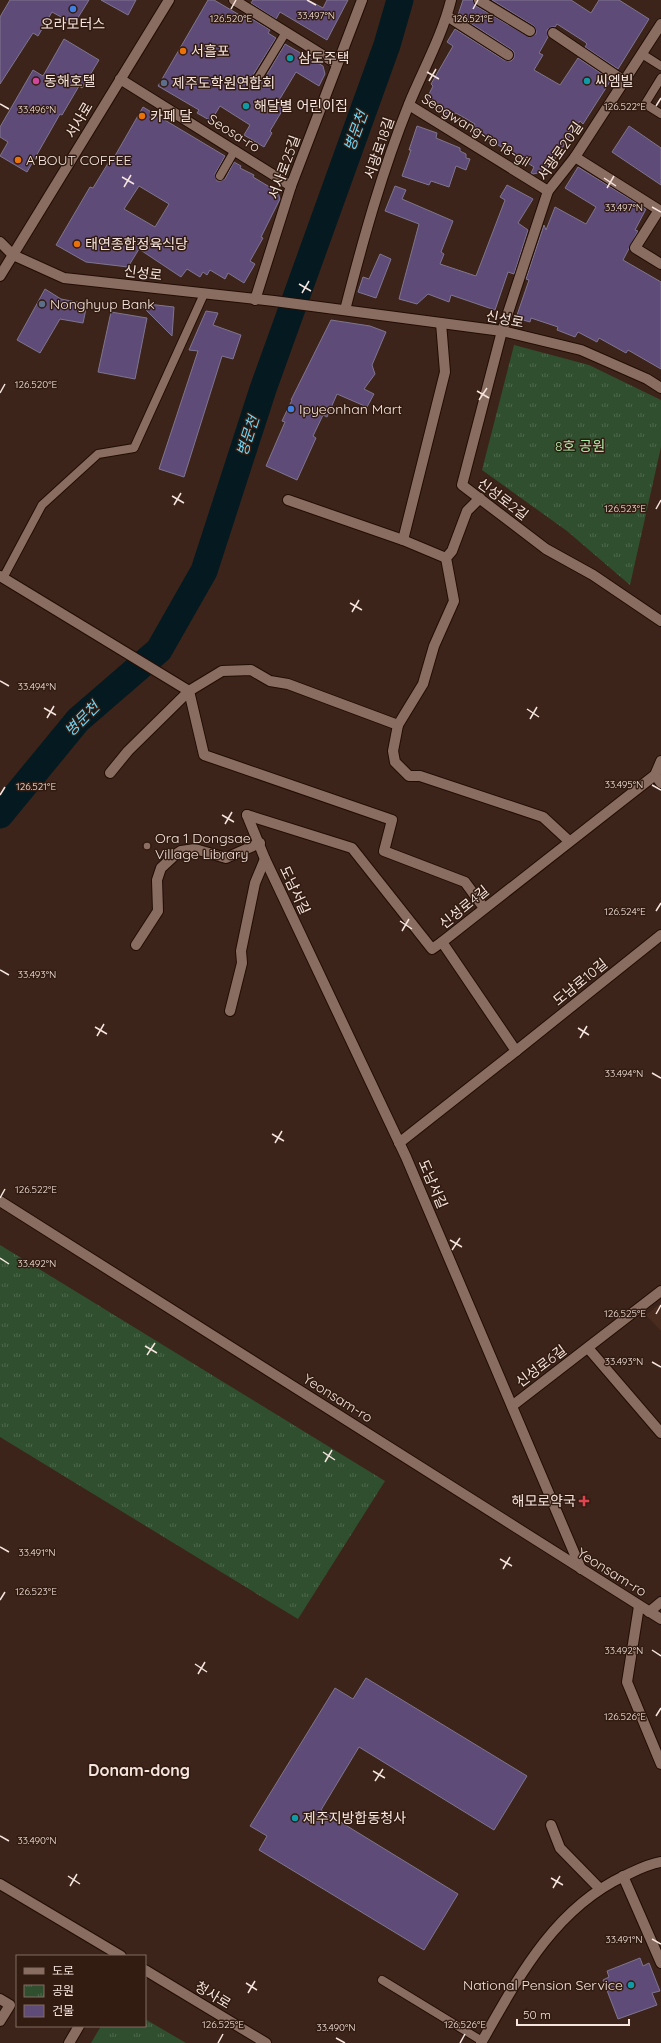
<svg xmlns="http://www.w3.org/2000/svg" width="661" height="2043" font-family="Quicksand,'Noto Sans KR',sans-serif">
<defs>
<pattern id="park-tufts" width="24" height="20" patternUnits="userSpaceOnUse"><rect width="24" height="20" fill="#2f4f2f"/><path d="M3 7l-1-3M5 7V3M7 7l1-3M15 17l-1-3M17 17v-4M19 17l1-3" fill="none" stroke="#4e684d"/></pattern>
</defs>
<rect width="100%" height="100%" fill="#3c241a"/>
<!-- built -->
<path fill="#4a2c1e" d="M 661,1303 L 661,1331 L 646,1315 Z"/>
<!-- park -->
<g fill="url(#park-tufts)">
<path d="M 514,345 L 589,365 L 661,400 L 661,447 L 630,585 L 567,531 L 482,470 Z"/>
<path d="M 0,1245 L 385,1481 L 298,1619 L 0,1437 Z"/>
<path d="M 145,2019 L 186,2043 L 91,2043 L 101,2026 L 145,2026 Z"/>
</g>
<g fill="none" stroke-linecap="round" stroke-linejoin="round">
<!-- river -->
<path stroke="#051a20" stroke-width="27" d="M 0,815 L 78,720 L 159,650 L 204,571 L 263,389 L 387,45 L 400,0"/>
</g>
<!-- building -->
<g fill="#5f4b78" stroke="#7f758e" fill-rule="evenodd">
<path d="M 10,0 L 89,0 L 74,24 L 52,12 L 38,36 L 33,33 L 0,84 L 0,17 Z"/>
<path d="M 101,0 L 136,0 L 128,15 Z"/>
<path d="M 208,0 L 214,0 L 243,17 L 244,14 L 270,30 L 268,33 L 276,38 L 253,75 L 253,80 L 256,83 L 263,81 L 285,44 L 323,66 L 325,74 L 319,86 L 296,72 L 278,102 L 285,106 L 270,131 L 272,133 L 264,147 L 244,135 L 250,125 L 220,106 L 211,121 L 197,113 L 199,110 L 158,86 Z"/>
<path d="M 253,0 L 308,0 L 323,8 L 327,0 L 348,0 L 327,40 L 280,12 L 276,19 L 251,3 Z"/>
<path d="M 463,0 L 473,0 L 476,6 L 529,37 L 536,34 L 536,31 L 534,26 L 492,0 L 571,0 L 591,13 L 599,0 L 619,0 L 649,19 L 618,69 L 585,47 L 587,44 L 585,42 L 557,24 L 555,27 L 551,27 L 547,30 L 548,37 L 539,53 L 543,55 L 534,70 L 560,85 L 578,58 L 611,80 L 583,124 L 580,121 L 547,171 L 533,174 L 531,173 L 534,167 L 472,129 L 475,124 L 456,113 L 449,116 L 427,98 L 433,86 L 431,84 L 453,46 L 447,42 L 455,29 L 504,60 L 511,61 L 514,58 L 514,52 L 512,50 L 458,15 Z"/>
<path d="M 64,39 L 99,60 L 82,88 L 79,86 L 62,115 L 60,114 L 27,172 L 0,156 L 8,142 L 0,137 L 0,127 L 33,70 L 43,76 Z"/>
<path d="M 143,107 L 225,156 L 215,174 L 217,181 L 220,181 L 225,179 L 234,162 L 241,166 L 240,168 L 254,175 L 253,177 L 278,192 L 280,199 L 261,237 L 263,238 L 250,261 L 255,264 L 244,283 L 228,273 L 225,279 L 210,270 L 207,275 L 203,272 L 200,277 L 187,269 L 181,277 L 139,249 L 128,267 L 86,262 L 56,245 L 90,187 L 93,188 L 110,160 L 112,161 ZM 139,186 L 169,204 L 155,227 L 124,209 Z"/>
<path d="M 417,126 L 437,133 L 436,138 L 460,148 L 460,151 L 466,154 L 466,158 L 470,159 L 466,170 L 456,166 L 449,187 L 431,181 L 429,185 L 402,176 L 411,150 L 409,150 Z"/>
<path d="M 629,126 L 661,148 L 661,185 L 612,152 Z"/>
<path d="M 578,167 L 646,209 L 635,230 L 638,231 L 623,260 L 661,282 L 661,369 L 628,350 L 626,353 L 599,338 L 597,342 L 578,332 L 575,337 L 557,330 L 558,327 L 531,318 L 530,322 L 516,318 L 529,280 L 526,279 L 544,225 L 546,230 L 555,207 L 586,224 L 596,207 L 565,188 Z"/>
<path d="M 507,185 L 533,199 L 518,223 L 528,230 L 514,274 L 508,272 L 495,310 L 451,295 L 449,302 L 428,294 L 417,304 L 399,299 L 419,224 L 385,211 L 395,186 L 406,190 L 402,199 L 453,221 L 441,252 L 444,254 L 440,264 L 476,276 L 505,200 L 500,197 Z"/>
<path d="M 380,254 L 391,259 L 376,298 L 358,292 L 363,277 L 369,279 Z"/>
<path d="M 45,289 L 61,299 L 87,304 L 83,323 L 60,319 L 40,353 L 17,340 Z"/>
<path d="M 139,303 L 174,307 L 172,336 Z"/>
<path d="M 206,311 L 218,313 L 213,325 L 241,335 L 233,359 L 222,356 L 184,477 L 159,469 L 198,351 L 189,350 Z"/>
<path d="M 111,312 L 147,318 L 135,379 L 98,372 Z"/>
<path d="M 331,320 L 370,326 L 386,332 L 372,365 L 375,374 L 364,389 L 374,394 L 367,407 L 337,394 L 327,417 L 323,415 L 313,436 L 316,438 L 297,480 L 266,466 L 285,422 L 282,421 L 292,400 L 291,400 Z"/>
<path d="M 366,1678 L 527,1776 L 494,1830 L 359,1747 L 321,1810 L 458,1894 L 424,1950 L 259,1850 L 267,1836 L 250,1826 L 335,1688 L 353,1699 Z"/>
<path d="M 640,1958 L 643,1966 L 649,1963 L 660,1991 L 652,1993 L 657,2005 L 618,2019 L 603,1980 L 609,1977 L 607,1971 Z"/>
</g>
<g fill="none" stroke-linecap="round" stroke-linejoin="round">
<!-- service casing -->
<g stroke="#220d04" stroke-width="10">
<g id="service">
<path d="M 642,54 L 661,66"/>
<path d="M 258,78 L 286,32"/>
<path d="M 661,78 L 645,104 L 661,114"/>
<path d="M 220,176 L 235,150"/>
<path d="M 3,578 L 42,505 L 98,454 L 134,448 L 204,294"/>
<path d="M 382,1980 L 482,2041"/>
</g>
</g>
<!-- minor casing -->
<g stroke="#220d04" stroke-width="12">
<g id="minor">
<path d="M 234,0 L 337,64"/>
<path d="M 479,0 L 530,31"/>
<path d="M 447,16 L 508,55"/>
<path d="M 661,24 L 575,157 L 548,191 L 502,331 L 462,485 L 546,549 L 593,575 L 661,621"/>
<path d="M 553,33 L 624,81"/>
<path d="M 120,79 L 291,186"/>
<path d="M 409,105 L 548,191"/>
<path d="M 575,157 L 659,210 L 635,248 L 661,264"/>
<path d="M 255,300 L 291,186 L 362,0"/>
<path d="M 345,310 C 363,240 382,171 409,104 C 423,70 442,36 451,0"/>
<path d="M 480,498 L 467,511 L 452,551 L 446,558 L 454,601 L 434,646 L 423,684 L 398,725 L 393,751 L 395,762 L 409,776 L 420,776 L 543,817 L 569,841"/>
<path d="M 288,500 L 403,540 L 446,558"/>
<path d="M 403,540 L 445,372 L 441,323"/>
<path d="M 0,576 L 189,691 L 204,755 L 392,820 L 384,851 L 465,882 L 484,908"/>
<path d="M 110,773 L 128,751 L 189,691 L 222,671 L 251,670 L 270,681 L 288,684 L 398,725"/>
<path d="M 655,775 L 661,783"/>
<path d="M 247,815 L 265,859 L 406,1157 L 581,1569"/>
<path d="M 247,815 L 352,848 L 432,949 L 442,942"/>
<path d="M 136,945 L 158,911 L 157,880 L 161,868 L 175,855 L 181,851 L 195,849 L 226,858 L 260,843"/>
<path d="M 230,1011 L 242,963 L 241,951 L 255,883 L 265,859"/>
<path d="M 516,1051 L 661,935"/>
<path d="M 399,1143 L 516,1051 L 442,942 L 655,775 L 661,761"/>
<path d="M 588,1348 L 661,1433"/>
<path d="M 512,1406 L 661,1291"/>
<path d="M 649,1612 L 661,1602"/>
<path d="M 551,1825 L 560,1848 L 600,1889"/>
<path d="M 623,1876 L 661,1963"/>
<path d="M 0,1999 L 10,2005 L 0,2021"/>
</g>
</g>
<!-- tertiary casing -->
<g stroke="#220d04" stroke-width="12">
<g id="tertiary">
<path d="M 0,242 L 13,255 L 64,278 L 274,301 L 502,331 L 581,350 L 647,379 L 661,388"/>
<path d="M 0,276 L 169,0"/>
<path d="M 69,2043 L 79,2026"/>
</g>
</g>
<!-- secondary casing -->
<g stroke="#220d04" stroke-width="12">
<g id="secondary">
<path d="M 0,1201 L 661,1619"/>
<path d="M 639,1606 L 627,1682 L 661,1764"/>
<path d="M 0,1884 L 121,1956"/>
<path d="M 145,1970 L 266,2043"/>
<path d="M 481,2043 C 518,1978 554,1909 624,1876 C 637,1870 648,1864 661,1862"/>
</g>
</g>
<!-- service -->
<use href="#service" stroke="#8a6d61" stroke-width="8"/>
<!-- minor -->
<use href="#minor" stroke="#8a6d61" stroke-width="10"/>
<!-- tertiary -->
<use href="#tertiary" stroke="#8a6d61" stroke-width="10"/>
<!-- secondary -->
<use href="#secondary" stroke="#8a6d61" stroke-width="10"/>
</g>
<!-- ticks -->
<path fill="none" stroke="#f5e5de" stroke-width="1.5" d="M 307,0 L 316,5M 231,9 L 236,0M 473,9 L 478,0M 427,72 L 439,79M 429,81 L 436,69M 0,104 L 9,109M 656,106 L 661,98M 122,177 L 134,184M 604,178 L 616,186M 124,187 L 131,175M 607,188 L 614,176M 652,207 L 661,212M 299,284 L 311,291M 302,293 L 309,281M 477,391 L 489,398M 0,393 L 5,384M 479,400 L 487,388M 172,496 L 184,503M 174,505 L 181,493M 656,509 L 661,500M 350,603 L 362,610M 352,612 L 359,600M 0,681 L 9,686M 44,708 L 56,715M 527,709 L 539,717M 47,718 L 54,706M 530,719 L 537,707M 652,785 L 661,790M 0,795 L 5,787M 222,815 L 234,822M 225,824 L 232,812M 656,911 L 661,903M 400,921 L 412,929M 402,931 L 409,919M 0,970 L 9,975M 95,1027 L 107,1034M 578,1028 L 589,1035M 97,1036 L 104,1024M 580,1038 L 587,1026M 652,1073 L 661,1078M 272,1134 L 284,1141M 275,1143 L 282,1131M 0,1198 L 5,1189M 450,1240 L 462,1247M 452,1250 L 460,1238M 0,1258 L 9,1264M 656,1314 L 661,1305M 145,1346 L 157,1353M 147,1355 L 155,1343M 652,1362 L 661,1367M 323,1452 L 335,1460M 325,1462 L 332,1450M 0,1547 L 9,1552M 500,1559 L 512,1566M 503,1569 L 510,1557M 0,1600 L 5,1592M 652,1650 L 661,1656M 195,1664 L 207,1672M 198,1674 L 205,1662M 656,1716 L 661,1708M 373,1771 L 385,1778M 375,1781 L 383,1769M 0,1836 L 9,1841M 68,1876 L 80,1884M 551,1878 L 563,1885M 70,1886 L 77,1874M 553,1888 L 560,1876M 652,1939 L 661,1944M 246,1983 L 257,1990M 248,1993 L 255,1981M 336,2038 L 345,2043M 218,2043 L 223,2034M 460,2043 L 465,2034"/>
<!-- markers -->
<g fill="#3f7fe0" stroke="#321b10" stroke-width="1.5">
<circle cx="73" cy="9" r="4"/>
<circle cx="291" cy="409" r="4"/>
</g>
<g fill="#e8710a" stroke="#321b10" stroke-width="1.5">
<circle cx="183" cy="51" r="4"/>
<circle cx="142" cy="116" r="4"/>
<circle cx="18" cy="160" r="4"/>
<circle cx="77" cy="244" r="4"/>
</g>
<g fill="#0f9aa8" stroke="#321b10" stroke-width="1.5">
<circle cx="290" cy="58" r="4"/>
<circle cx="587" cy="81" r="4"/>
<circle cx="246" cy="106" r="4"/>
<circle cx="295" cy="1818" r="4"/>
<circle cx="631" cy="1985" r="4"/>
</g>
<circle fill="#d1479c" stroke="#321b10" stroke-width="1.5" cx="36" cy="81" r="4"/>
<g fill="#5c6f8a" stroke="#321b10" stroke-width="1.5">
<circle cx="164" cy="83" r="4"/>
<circle cx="42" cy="304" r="4"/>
</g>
<circle fill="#8d6e63" stroke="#321b10" stroke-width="1.5" cx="147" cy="846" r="4"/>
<path fill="#e0444e" stroke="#321b10" stroke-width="1.5" d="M582 1495h4v4h4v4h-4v4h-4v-4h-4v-4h4z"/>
<g text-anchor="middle" stroke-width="3" stroke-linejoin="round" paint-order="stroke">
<!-- poi labels -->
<g font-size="14" fill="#f5e5de" stroke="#321b10" text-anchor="start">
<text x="73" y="29" text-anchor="middle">오라모터스</text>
<text x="191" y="56">서흘포</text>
<text x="298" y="63">삼도주택</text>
<text x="44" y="86">동해호텔</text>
<text x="595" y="86">씨엠빌</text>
<text x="172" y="88">제주도학원연합회</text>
<text x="254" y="111">해달별 어린이집</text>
<text x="150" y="121">카페 달</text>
<text x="26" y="165">A'BOUT COFFEE</text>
<text x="85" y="249">태연종합정육식당</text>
<text x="50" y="309">Nonghyup Bank</text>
<text x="299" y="414">Ipyeonhan Mart</text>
<text x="155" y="843">Ora 1 Dongsae<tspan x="155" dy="16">Village Library</tspan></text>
<text x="576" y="1506" text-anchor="end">해모로약국</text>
<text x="303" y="1823">제주지방합동청사</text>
<text x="623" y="1990" text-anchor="end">National Pension Service</text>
</g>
<!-- street labels -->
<g font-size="14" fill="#f5e5de" stroke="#321b10">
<text transform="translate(79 120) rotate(-59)" y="5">서사로</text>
<text transform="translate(476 130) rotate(32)" y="5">Seogwang-ro 18-gil</text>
<text transform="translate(234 133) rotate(32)" y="5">Seosa-ro</text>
<text transform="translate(379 148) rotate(-71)" y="5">서광로18길</text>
<text transform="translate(560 151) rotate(-55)" y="5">서광로20길</text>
<text transform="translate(284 167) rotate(-70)" y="5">서사로25길</text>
<text transform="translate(143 273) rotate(7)" y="5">신성로</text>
<text transform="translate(505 319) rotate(11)" y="5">신성로</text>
<text transform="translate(503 499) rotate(37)" y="5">신성로2길</text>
<text transform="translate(295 890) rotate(65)" y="5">도남서길</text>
<text transform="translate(464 907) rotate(-39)" y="5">신성로4길</text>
<text transform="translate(580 982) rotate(-39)" y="5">도남로10길</text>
<text transform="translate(433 1184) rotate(67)" y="5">도남서길</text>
<text transform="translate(541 1366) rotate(-37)" y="5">신성로6길</text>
<text transform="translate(338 1398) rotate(32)" y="5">Yeonsam-ro</text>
<text transform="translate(612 1572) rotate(32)" y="5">Yeonsam-ro</text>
<text transform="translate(213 1995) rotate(31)" y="5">청사로</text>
</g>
<!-- park labels -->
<g font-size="14" fill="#abe9a9" stroke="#321b10">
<text x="580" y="451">8호 공원</text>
</g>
<!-- water labels -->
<g font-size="15" font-style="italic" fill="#6ed6f7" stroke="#321b10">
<text transform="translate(356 131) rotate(-70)" y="5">병문천</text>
<text transform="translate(248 436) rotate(-72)" y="5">병문천</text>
<text transform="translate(82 719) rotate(-45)" y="5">병문천</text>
</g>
<!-- quarter labels -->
<g font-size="16" font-weight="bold" fill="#f5e5de" stroke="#321b10">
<text x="139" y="1776">Donam-dong</text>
</g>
</g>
<g font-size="10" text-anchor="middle" fill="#f5e5de" stroke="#321b10" stroke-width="3" stroke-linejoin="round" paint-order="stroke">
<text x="316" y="19">33.497°N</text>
<text x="231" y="22">126.520°E</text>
<text x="473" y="22">126.521°E</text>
<text x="625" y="110">126.522°E</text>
<text x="37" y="113">33.496°N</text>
<text x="624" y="211">33.497°N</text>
<text x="36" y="388">126.520°E</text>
<text x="625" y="512">126.523°E</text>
<text x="37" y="690">33.494°N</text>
<text x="624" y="788">33.495°N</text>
<text x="36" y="790">126.521°E</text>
<text x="625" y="915">126.524°E</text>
<text x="37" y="978">33.493°N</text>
<text x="624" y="1077">33.494°N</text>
<text x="36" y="1193">126.522°E</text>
<text x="37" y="1267">33.492°N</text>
<text x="625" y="1317">126.525°E</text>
<text x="624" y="1365">33.493°N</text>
<text x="37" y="1556">33.491°N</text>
<text x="36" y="1595">126.523°E</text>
<text x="624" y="1654">33.492°N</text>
<text x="625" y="1720">126.526°E</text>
<text x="37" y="1844">33.490°N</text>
<text x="624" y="1943">33.491°N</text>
<text x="223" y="2028">126.525°E</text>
<text x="465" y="2028">126.526°E</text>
<text x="336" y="2031">33.490°N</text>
</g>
<!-- legend -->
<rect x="16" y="1955" width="130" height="72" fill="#321b10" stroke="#806c62"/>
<rect x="24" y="1968" width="20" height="6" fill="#8a6d61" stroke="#806c62"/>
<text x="52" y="1975" font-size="12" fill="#f5e5de">도로</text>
<rect x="24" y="1985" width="20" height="12" fill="url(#park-tufts)" stroke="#806c62"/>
<text x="52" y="1995" font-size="12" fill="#f5e5de">공원</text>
<rect x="24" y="2005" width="20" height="12" fill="#5f4b78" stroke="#806c62"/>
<text x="52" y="2015" font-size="12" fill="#f5e5de">건물</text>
<!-- scale -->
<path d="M517 2019v6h112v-6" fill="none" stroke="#f5e5de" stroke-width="2"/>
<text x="523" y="2019" font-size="12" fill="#f5e5de" stroke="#321b10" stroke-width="3" paint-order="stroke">50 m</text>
</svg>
